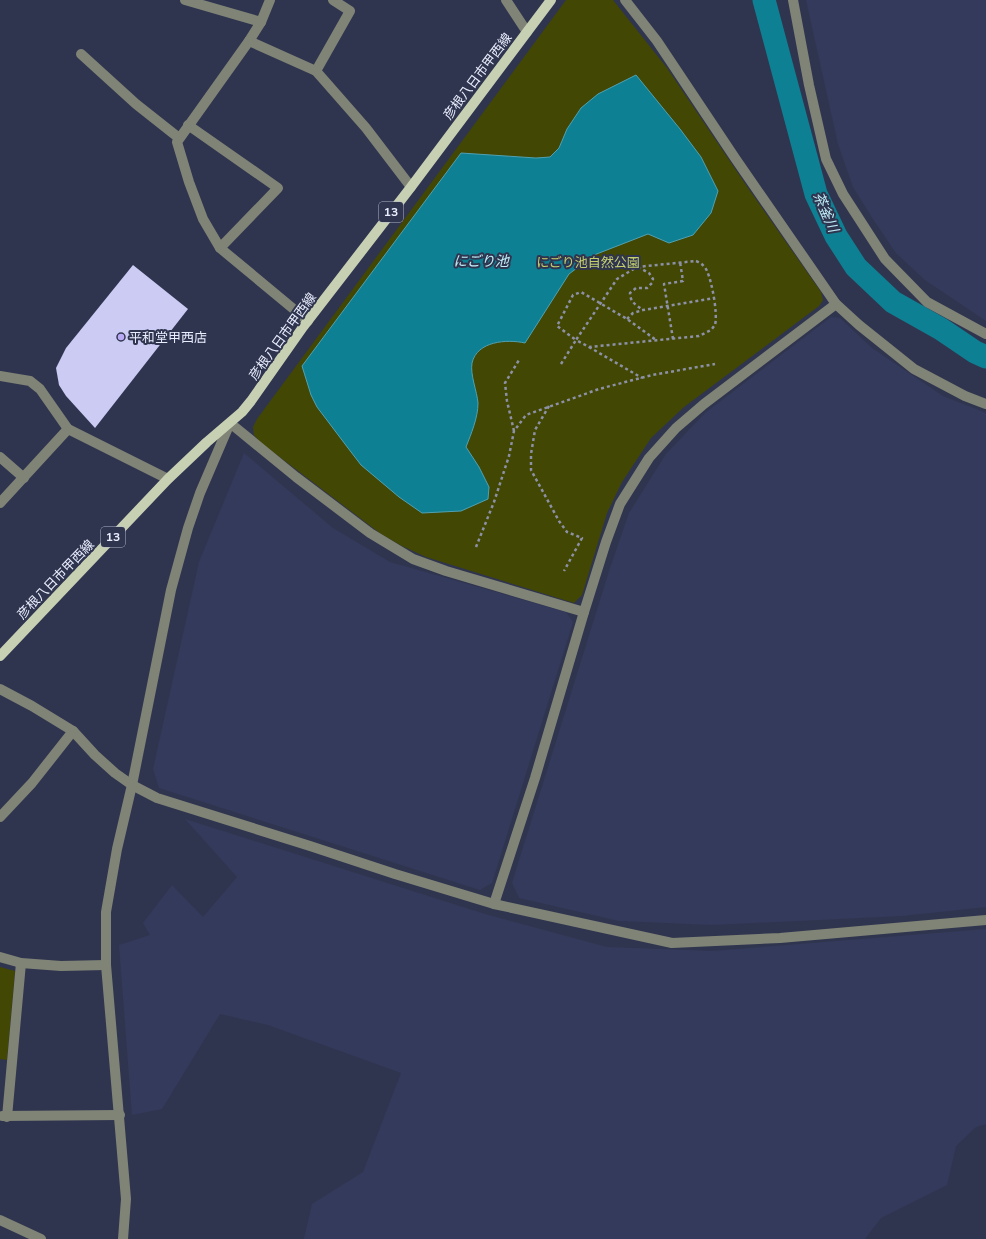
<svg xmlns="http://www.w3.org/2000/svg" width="986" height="1239" font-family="'Nunito Sans','Noto Sans JP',sans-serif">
<rect width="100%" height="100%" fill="#30354f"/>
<!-- built -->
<g fill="#343a5b">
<path d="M 806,0 L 986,0 L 986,321 L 925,280 L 896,253 L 873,219 L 853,187 L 838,144 Z"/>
<path d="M 831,317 L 840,318 L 872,348 L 943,396 L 986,413 L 986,907 L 902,916 L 712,925 L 619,921 L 519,898 L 512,883 L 610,568 L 629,513 L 666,454 L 705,413 Z"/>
<path d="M 244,453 L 333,528 L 390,562 L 566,612 L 573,622 L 492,883 L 480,890 L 159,788 L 153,769 L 199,562 Z"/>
<path d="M 185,819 L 485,914 L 607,947 L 713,951 L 986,929 L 986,1124 L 976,1127 L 956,1146 L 947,1185 L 881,1218 L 865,1239 L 304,1239 L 312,1204 L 363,1172 L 401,1073 L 268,1025 L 220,1014 L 162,1109 L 132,1115 L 119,945 L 150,935 L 143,923 L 172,885 L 203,917 L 237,877 Z"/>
</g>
<!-- green -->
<g fill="#424703">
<path d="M 566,0 L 613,0 L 667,68 L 748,188 L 821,292 L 823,300 L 819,306 L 684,407 L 651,438 L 622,482 L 607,513 L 582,595 L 574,603 L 426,557 L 402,546 L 381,534 L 260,442 L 254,435 L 253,427 L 257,419 Z"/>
<path d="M 0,967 L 15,971 L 7,1060 L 0,1059 Z"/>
</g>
<!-- water -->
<path fill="#0e8093" stroke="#50a1b3" d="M 636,75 L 680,129 L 701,157 L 718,191 L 711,213 L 693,235 L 669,243 L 648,234 L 594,255 L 569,274 L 525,343 C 507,339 477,341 472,363 C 470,375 477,391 478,403 C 478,418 471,434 466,447 L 479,467 L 489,487 L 488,499 L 461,511 L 422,513 L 399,497 L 361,465 L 348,448 L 317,407 L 311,395 L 302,366 L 461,153 L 536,158 L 550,157 L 559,148 L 567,129 L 581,108 L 598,94 Z"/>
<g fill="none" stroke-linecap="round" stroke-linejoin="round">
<!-- river -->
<path stroke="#0e8093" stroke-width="23" d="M 764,0 L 816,194 L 836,236 L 856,267 L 893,302 L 941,329 L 975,352 L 986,357"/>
</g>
<!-- building -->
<path fill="#cccbf4" d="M 133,265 L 188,309 L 95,428 L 66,396 L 59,385 L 56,368 L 66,348 Z"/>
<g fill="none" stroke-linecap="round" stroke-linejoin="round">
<!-- path -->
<g stroke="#8d91a7" stroke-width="2.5" stroke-dasharray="3 3" stroke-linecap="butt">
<path d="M 696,261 C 701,263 705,266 707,271 C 712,282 718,314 715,325 L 711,330 L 699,336 L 589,347 L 576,340 L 617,279 L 637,267 Z"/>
<path d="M 638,267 L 649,273 L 653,279 L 652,283 L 647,288 L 636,288 L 630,293 C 630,302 636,305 643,310"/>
<path d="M 627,319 L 633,313 L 643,310 L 714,298"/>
<path d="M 673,339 L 664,284 L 683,281 L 680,262"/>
<path d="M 589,347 L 642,378"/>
<path d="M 561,364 L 576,340 L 557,326 L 573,295 L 581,292 L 627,319 L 656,340"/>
<path d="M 549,406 L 535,430 L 531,454 L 531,470 L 559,521 L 567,532 L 582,538 L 564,571"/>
<path d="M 514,431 L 507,401 L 505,383 L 519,360"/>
<path d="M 476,547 L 494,502 L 509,456 L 514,431 L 526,415 L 599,389 L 652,375 L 715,364"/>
</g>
<!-- minor -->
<g stroke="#808476" stroke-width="10">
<path d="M 185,0 L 261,22"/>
<path d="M 270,0 L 261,22 L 249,41 L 177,142 L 189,182 L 203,219 L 220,248 L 308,321"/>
<path d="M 506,0 L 527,32"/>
<path d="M 625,0 L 657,41 L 735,158 L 836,304 L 859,325 L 914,369 L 965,396 L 986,404"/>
<path d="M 793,0 L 809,85 L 826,159 L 843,194 L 885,259 L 927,302 L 986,334"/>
<path d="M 249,41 L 316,71 L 366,128 L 411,187"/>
<path d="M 81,54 L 136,104 L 179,138"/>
<path d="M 316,71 L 350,11 L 333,0"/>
<path d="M 188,125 L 278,188 L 220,248"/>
<path d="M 0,376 L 30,381 L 40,389 L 68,429 L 168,479"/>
<path d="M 0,457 L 24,478"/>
<path d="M 0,503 L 68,429"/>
<path d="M 0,689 L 32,706 L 73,731 L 95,755 L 115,773 L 132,785 L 157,798 L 310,846 L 395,874 L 494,904 L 672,943 L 780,938 L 986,920"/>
<path d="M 0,817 L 32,783 L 73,731"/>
<path d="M 494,904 L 535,778 L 584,612 L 606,542 L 620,504 L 649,458 L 676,428 L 704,404 L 836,304"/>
<path d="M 0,957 L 21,963 L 61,966 L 106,965"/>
<path d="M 2,1116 L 120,1115"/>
<path d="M 7,1117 L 21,963"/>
<path d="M 0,1220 L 41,1239"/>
<path d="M 123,1239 L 126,1199 L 106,965 L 106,912 L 117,849 L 132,785 L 171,590 L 188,528 L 200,493 L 230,423 L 296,477 L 370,533 L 413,559 L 446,571 L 584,612"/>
</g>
<!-- major -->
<path stroke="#c8d0b4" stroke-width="10" d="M 0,656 L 168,479 L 207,442 L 242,412 L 251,401 L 303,327 L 411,187 L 551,0"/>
</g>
<!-- markers -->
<circle fill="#baaaf6" stroke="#30354f" stroke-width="1.5" cx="121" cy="337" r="4"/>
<g text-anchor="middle" stroke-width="4" stroke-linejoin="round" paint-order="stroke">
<!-- shield labels -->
<g fill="#30354f" stroke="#b2b6ca" stroke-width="1">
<rect x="379" y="202" width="24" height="20" rx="3"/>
<rect x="101" y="527" width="24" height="20" rx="3"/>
</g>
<g font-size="12" font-weight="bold" fill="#e9edfe">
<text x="391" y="216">13</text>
<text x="113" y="541">13</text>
</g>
<!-- street labels -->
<g font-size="13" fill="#e9edfe" stroke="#30354f">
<text transform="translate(477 76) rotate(-53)" y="5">彦根八日市甲西線</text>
<text transform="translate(282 336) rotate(-54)" y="5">彦根八日市甲西線</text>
<text transform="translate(55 579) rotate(-46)" y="5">彦根八日市甲西線</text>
</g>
<!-- park labels -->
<g font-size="13" fill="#c5d06d" stroke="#30354f">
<text x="588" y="267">にごり池自然公園</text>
</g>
<!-- poi labels -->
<g font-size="13" fill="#e9edfe" stroke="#30354f" text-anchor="start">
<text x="129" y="342">平和堂甲西店</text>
</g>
<!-- water labels -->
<g font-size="14" font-style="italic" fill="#beedf7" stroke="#30354f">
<text transform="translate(826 212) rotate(66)" y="5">茶釜川</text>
<text x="481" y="266">にごり池</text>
</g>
</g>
</svg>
